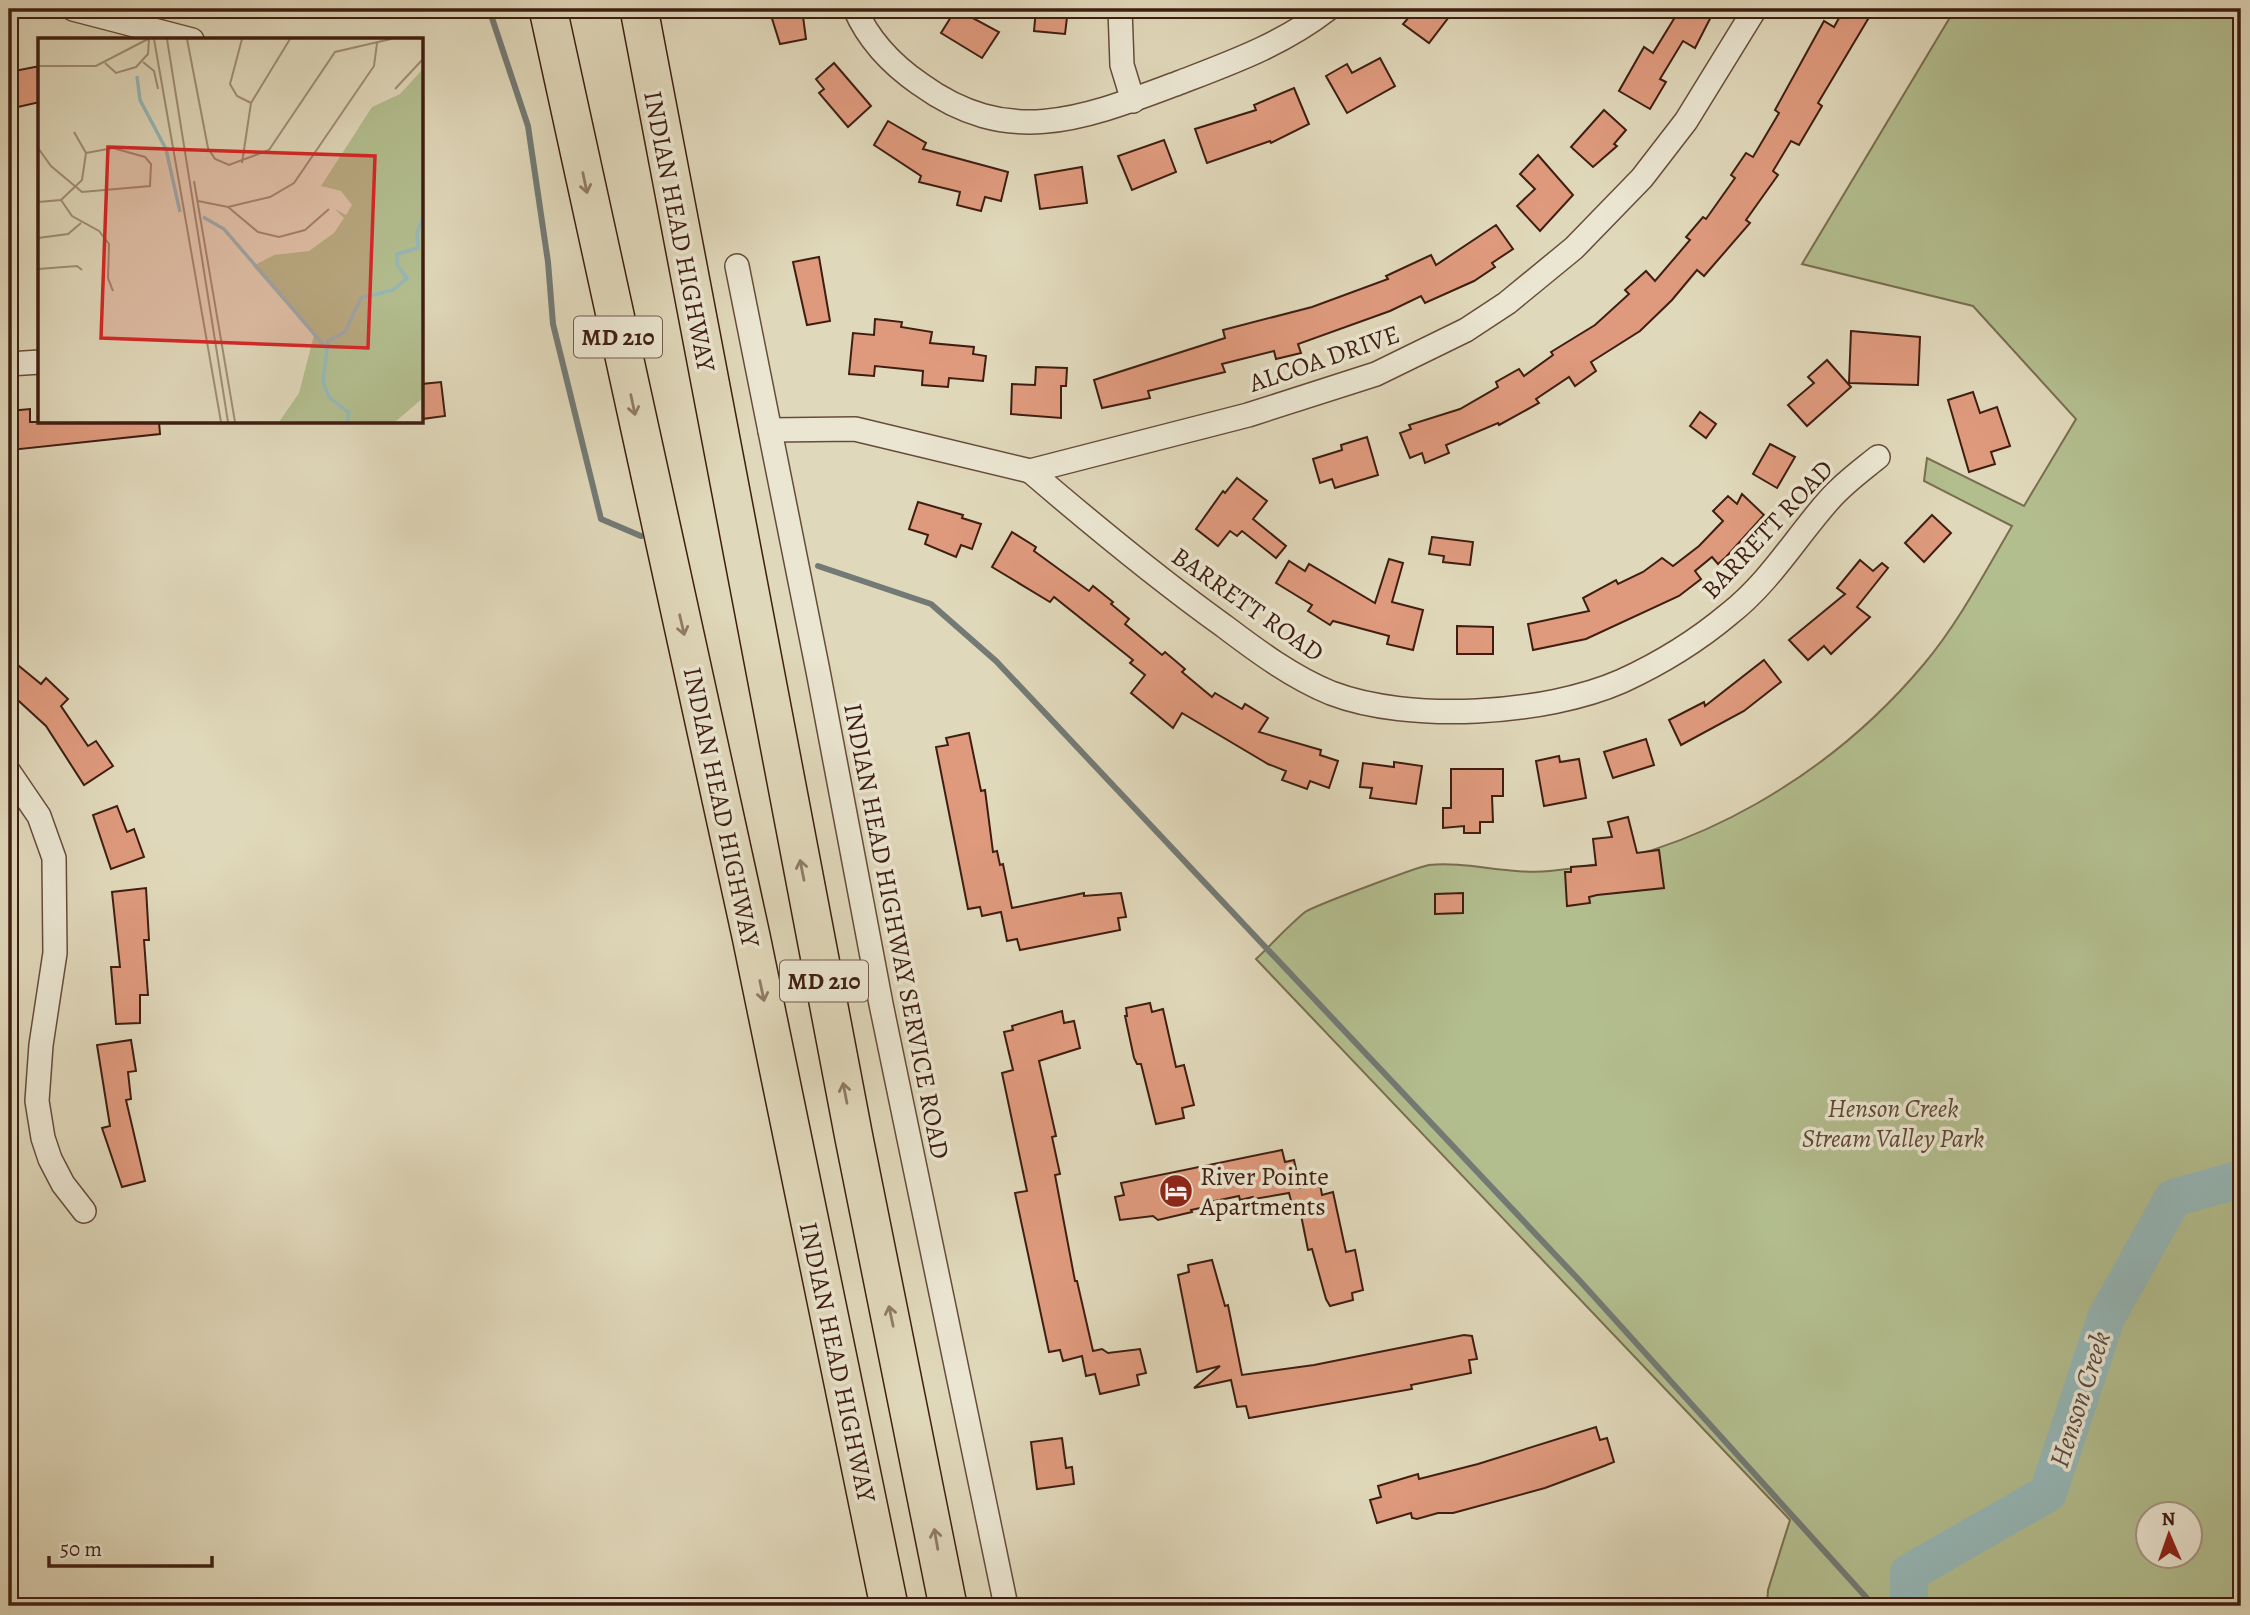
<svg xmlns="http://www.w3.org/2000/svg" width="2250" height="1615" font-family="Alegreya,serif">
<rect width="100%" height="100%" fill="#e0d8ba"/>
<filter id="stains"><feTurbulence type="fractalNoise" baseFrequency=".00286" numOctaves="4"/><feColorMatrix values="0 0 0 0 .2 0 0 0 0 .09 0 0 0 0 .02 0 0 0 .5 -.17"/></filter>
<radialGradient id="worn" r=".72"><stop offset=".6" stop-color="#630" stop-opacity="0"/><stop offset="1" stop-color="#630" stop-opacity=".3"/></radialGradient>
<!-- green -->
<path fill="#b3be8f" stroke="#796e50" stroke-width="2" fill-rule="evenodd" d="M 1955,9 L 2241,9 L 2241,1606 L 1767,1606 L 1768,1590 L 1790,1520 L 1256,959 C 1272,944 1288,926 1305,912 C 1314,906 1417,867 1429,865 C 1466,861 1510,875 1550,871 C 1694,858 1833,773 1924,664 C 1959,622 1985,572 2012,526 L 1924,481 L 1927,458 L 2024,506 L 2076,419 L 1973,306 L 1802,264 ZM 2148,1514 L 2190,1514 L 2190,1556 L 2148,1556 Z"/>
<g fill="none" stroke-linecap="round" stroke-linejoin="round">
<!-- stream -->
<g stroke="#737a75" stroke-width="6">
<path d="M 489,9 L 528,126 L 548,262 L 553,324 L 601,519 L 641,536"/>
<path d="M 818,566 L 931,604 L 996,661 L 1580,1281 L 1874,1606"/>
</g>
<!-- river -->
<path stroke="#96b8b8" stroke-width="38" d="M 1909,1606 L 1909,1573 L 2048,1493 L 2106,1318 L 2173,1198 L 2241,1179"/>
</g>
<!-- building -->
<g fill="#df9a7d" stroke="#3f1e11" stroke-width="2">
<path d="M 769,9 L 802,9 L 806,39 L 780,44 Z"/>
<path d="M 956,9 L 999,32 L 982,58 L 941,33 Z"/>
<path d="M 1036,9 L 1068,9 L 1065,34 L 1034,31 Z"/>
<path d="M 1416,9 L 1455,9 L 1429,43 L 1403,24 Z"/>
<path d="M 1680,9 L 1715,9 L 1695,48 L 1683,41 L 1660,79 L 1666,82 L 1650,109 L 1619,91 L 1644,47 L 1653,53 Z"/>
<path d="M 1844,9 L 1874,9 L 1818,103 L 1822,106 L 1799,145 L 1791,141 L 1773,171 L 1778,175 L 1746,220 L 1750,223 L 1704,276 L 1697,270 L 1672,300 L 1640,331 L 1591,362 L 1596,371 L 1575,386 L 1569,377 L 1536,399 L 1539,403 L 1499,425 L 1498,423 L 1446,445 L 1449,453 L 1425,463 L 1422,453 L 1410,458 L 1400,433 L 1411,429 L 1409,425 L 1460,409 L 1498,387 L 1496,382 L 1519,369 L 1524,376 L 1553,355 L 1551,352 L 1595,325 L 1629,294 L 1625,290 L 1646,271 L 1655,281 L 1690,240 L 1686,237 L 1703,217 L 1706,219 L 1735,178 L 1731,175 L 1746,153 L 1753,157 L 1779,113 L 1775,110 L 1824,21 L 1834,27 Z"/>
<path d="M 1380,58 L 1395,86 L 1347,113 L 1326,76 L 1347,64 L 1352,73 Z"/>
<path d="M 834,63 L 871,106 L 848,127 L 819,93 L 824,89 L 816,79 Z"/>
<path d="M 40,66 L 40,102 L 9,109 L 9,72 Z"/>
<path d="M 1294,88 L 1309,124 L 1271,143 L 1270,141 L 1207,163 L 1195,129 L 1256,110 L 1254,105 Z"/>
<path d="M 1604,110 L 1626,130 L 1614,144 L 1617,146 L 1593,167 L 1571,147 Z"/>
<path d="M 888,121 L 926,143 L 923,149 L 1008,172 L 1001,201 L 985,197 L 981,211 L 957,205 L 960,192 L 919,182 L 921,176 L 874,145 Z"/>
<path d="M 1164,140 L 1176,172 L 1132,190 L 1118,156 Z"/>
<path d="M 1538,155 L 1573,195 L 1540,231 L 1517,206 L 1535,189 L 1520,174 Z"/>
<path d="M 1082,167 L 1087,203 L 1040,209 L 1035,175 Z"/>
<path d="M 1496,225 L 1513,249 L 1492,263 L 1495,267 L 1474,281 L 1425,303 L 1421,296 L 1390,311 L 1298,344 L 1301,353 L 1276,359 L 1274,351 L 1222,364 L 1225,372 L 1148,391 L 1150,398 L 1102,408 L 1094,380 L 1225,338 L 1223,330 L 1312,307 L 1388,279 L 1386,276 L 1431,255 L 1436,265 Z"/>
<path d="M 819,257 L 830,321 L 807,325 L 793,262 Z"/>
<path d="M 875,319 L 902,322 L 901,327 L 932,332 L 930,343 L 974,347 L 973,354 L 986,356 L 983,381 L 949,378 L 948,387 L 922,385 L 923,371 L 875,366 L 874,376 L 849,374 L 853,333 L 874,335 Z"/>
<path d="M 1851,331 L 1920,337 L 1918,385 L 1849,383 Z"/>
<path d="M 1827,360 L 1851,387 L 1807,426 L 1788,405 L 1814,383 L 1808,377 Z"/>
<path d="M 1036,367 L 1067,368 L 1066,386 L 1061,386 L 1061,418 L 1011,414 L 1012,384 L 1035,385 Z"/>
<path d="M 441,382 L 445,416 L 422,419 L 422,384 Z"/>
<path d="M 1973,392 L 1980,413 L 1997,407 L 2010,446 L 1991,452 L 1995,464 L 1969,472 L 1948,400 Z"/>
<path d="M 30,409 L 30,422 L 159,422 L 160,434 L 11,450 L 9,411 Z"/>
<path d="M 1700,412 L 1716,424 L 1706,438 L 1690,426 Z"/>
<path d="M 1367,437 L 1378,475 L 1335,488 L 1332,479 L 1320,483 L 1313,459 L 1342,450 L 1341,445 Z"/>
<path d="M 1770,444 L 1795,457 L 1777,488 L 1753,474 Z"/>
<path d="M 1237,478 L 1267,501 L 1253,519 L 1286,546 L 1276,558 L 1242,531 L 1237,536 L 1230,531 L 1218,546 L 1196,529 L 1223,491 L 1225,493 Z"/>
<path d="M 1742,494 L 1764,515 L 1726,557 L 1718,564 L 1712,557 L 1695,571 L 1701,579 L 1679,596 L 1586,639 L 1533,650 L 1528,624 L 1589,611 L 1583,598 L 1616,580 L 1618,584 L 1643,572 L 1662,558 L 1673,566 L 1699,546 L 1723,521 L 1713,511 L 1728,496 L 1737,504 Z"/>
<path d="M 918,502 L 963,515 L 962,518 L 981,524 L 972,549 L 961,545 L 956,557 L 925,544 L 928,535 L 909,529 Z"/>
<path d="M 1932,515 L 1951,533 L 1924,562 L 1905,543 Z"/>
<path d="M 1012,532 L 1036,547 L 1034,551 L 1089,591 L 1093,586 L 1113,602 L 1111,604 L 1129,619 L 1125,624 L 1162,655 L 1165,652 L 1185,669 L 1182,672 L 1212,697 L 1215,693 L 1242,709 L 1245,704 L 1268,718 L 1259,732 L 1321,750 L 1320,755 L 1338,761 L 1329,788 L 1310,781 L 1307,789 L 1282,780 L 1286,771 L 1268,764 L 1182,713 L 1173,728 L 1131,693 L 1145,675 L 1130,663 L 1133,660 L 1054,597 L 1050,602 L 992,567 Z"/>
<path d="M 1432,537 L 1473,542 L 1470,565 L 1443,562 L 1444,556 L 1429,554 Z"/>
<path d="M 1389,559 L 1403,563 L 1392,602 L 1423,610 L 1413,650 L 1387,644 L 1389,636 L 1333,621 L 1330,625 L 1308,611 L 1312,605 L 1276,583 L 1289,561 L 1305,571 L 1309,564 L 1375,603 Z"/>
<path d="M 1860,560 L 1873,571 L 1882,563 L 1888,568 L 1857,607 L 1870,617 L 1831,654 L 1824,646 L 1808,660 L 1789,640 L 1845,594 L 1837,588 Z"/>
<path d="M 1457,626 L 1493,627 L 1493,654 L 1457,654 Z"/>
<path d="M 1764,660 L 1781,682 L 1744,711 L 1681,745 L 1669,720 L 1704,702 L 1705,706 Z"/>
<path d="M 19,666 L 41,684 L 46,678 L 68,699 L 61,706 L 88,746 L 96,741 L 113,766 L 84,785 L 46,726 L 9,692 L 9,678 Z"/>
<path d="M 969,733 L 981,791 L 985,790 L 993,852 L 997,851 L 1000,865 L 1003,864 L 1012,908 L 1084,893 L 1084,896 L 1121,893 L 1126,917 L 1118,918 L 1120,930 L 1020,950 L 1017,939 L 1007,941 L 1001,912 L 982,916 L 980,907 L 968,909 L 936,747 L 948,745 L 946,738 Z"/>
<path d="M 1646,739 L 1654,765 L 1613,778 L 1604,752 Z"/>
<path d="M 1559,756 L 1560,762 L 1579,759 L 1586,798 L 1544,806 L 1536,761 Z"/>
<path d="M 1394,762 L 1422,766 L 1416,804 L 1370,798 L 1372,788 L 1360,787 L 1363,763 L 1394,767 Z"/>
<path d="M 1451,769 L 1503,769 L 1503,796 L 1492,796 L 1493,822 L 1480,822 L 1480,833 L 1464,833 L 1464,826 L 1443,828 L 1443,808 L 1451,808 Z"/>
<path d="M 117,806 L 127,832 L 134,829 L 144,857 L 111,869 L 93,815 Z"/>
<path d="M 1628,817 L 1637,853 L 1659,850 L 1664,888 L 1597,895 L 1589,897 L 1590,903 L 1567,906 L 1565,872 L 1571,872 L 1571,867 L 1596,865 L 1593,839 L 1612,837 L 1608,822 Z"/>
<path d="M 146,888 L 149,940 L 144,940 L 148,995 L 140,995 L 140,1023 L 116,1024 L 111,967 L 120,967 L 112,892 Z"/>
<path d="M 1463,893 L 1463,913 L 1435,914 L 1435,894 Z"/>
<path d="M 1150,1003 L 1152,1012 L 1163,1009 L 1176,1067 L 1184,1065 L 1194,1105 L 1182,1108 L 1184,1118 L 1156,1124 L 1141,1064 L 1137,1064 L 1134,1058 L 1125,1016 L 1127,1016 L 1126,1008 Z"/>
<path d="M 1062,1011 L 1064,1023 L 1074,1021 L 1080,1048 L 1039,1061 L 1056,1136 L 1052,1137 L 1060,1174 L 1055,1175 L 1075,1281 L 1077,1281 L 1093,1351 L 1102,1349 L 1108,1353 L 1140,1349 L 1146,1373 L 1137,1375 L 1139,1385 L 1100,1394 L 1095,1374 L 1086,1376 L 1082,1356 L 1063,1361 L 1060,1350 L 1049,1352 L 1015,1193 L 1027,1191 L 1002,1073 L 1013,1070 L 1004,1032 L 1013,1030 L 1012,1026 Z"/>
<path d="M 131,1040 L 136,1071 L 128,1072 L 131,1099 L 126,1100 L 145,1181 L 122,1187 L 102,1128 L 110,1126 L 97,1045 Z"/>
<path d="M 1282,1150 L 1285,1162 L 1294,1160 L 1300,1188 L 1320,1184 L 1322,1195 L 1333,1192 L 1346,1252 L 1355,1250 L 1363,1290 L 1352,1293 L 1353,1300 L 1330,1306 L 1326,1299 L 1312,1249 L 1308,1250 L 1301,1215 L 1294,1212 L 1289,1193 L 1254,1199 L 1253,1197 L 1240,1200 L 1239,1196 L 1205,1203 L 1205,1207 L 1191,1210 L 1192,1212 L 1158,1220 L 1153,1216 L 1120,1220 L 1115,1197 L 1124,1195 L 1121,1183 Z"/>
<path d="M 1212,1260 L 1225,1306 L 1228,1305 L 1242,1375 L 1314,1365 L 1464,1335 L 1472,1336 L 1477,1359 L 1469,1360 L 1471,1373 L 1411,1385 L 1412,1389 L 1249,1418 L 1246,1406 L 1237,1407 L 1231,1380 L 1194,1388 L 1220,1366 L 1197,1372 L 1178,1275 L 1189,1272 L 1188,1265 Z"/>
<path d="M 1596,1427 L 1600,1440 L 1607,1438 L 1614,1462 L 1604,1466 L 1545,1488 L 1453,1513 L 1438,1513 L 1417,1519 L 1412,1518 L 1411,1513 L 1377,1523 L 1370,1500 L 1381,1497 L 1378,1486 L 1418,1474 L 1419,1479 L 1478,1464 Z"/>
<path d="M 1062,1438 L 1066,1468 L 1072,1467 L 1074,1484 L 1037,1489 L 1031,1442 Z"/>
</g>
<g fill="none" stroke-linecap="round" stroke-linejoin="round">
<!-- minor casing -->
<g stroke="#674c3b" stroke-width="26">
<g id="minor">
<path d="M 73,9 L 192,40"/>
<path d="M 855,9 C 869,41 891,64 920,84 C 1011,150 1087,117 1181,82 C 1233,62 1283,44 1328,9"/>
<path d="M 1120,9 L 1122,65 L 1133,101"/>
<path d="M 737,266 L 818,671 L 881,1004 L 1006,1606"/>
<path d="M 9,364 L 40,362"/>
<path d="M 770,430 L 855,429 L 1030,471 L 1248,415 L 1376,374 L 1466,330 L 1507,303 L 1574,248 L 1642,178 L 1686,121 L 1755,9"/>
<path d="M 1030,471 C 1093,525 1157,578 1224,626 C 1257,651 1292,677 1331,693 C 1409,723 1545,715 1622,681 C 1659,664 1698,640 1729,614 C 1770,582 1796,537 1830,499 C 1844,483 1862,470 1878,457"/>
<path d="M 9,772 L 39,816 L 54,858 L 55,953 L 41,1045 L 37,1101 L 43,1138 L 50,1159 L 63,1184 L 84,1211"/>
</g>
</g>
<!-- trunk casing -->
<g stroke="#3f1e11" stroke-width="40">
<g id="trunk">
<path d="M 548,9 L 751,936 L 889,1606"/>
<path d="M 639,9 L 854,1138 L 948,1606"/>
</g>
</g>
<!-- minor -->
<use href="#minor" stroke="#ebe6d2" stroke-width="23"/>
<!-- trunk -->
<use href="#trunk" stroke="#e0d8ba" stroke-width="37"/>
</g>
<!-- one-way arrows -->
<defs><path id="oneway-shaft" d="M-6 0H5M1.5-3L5.5 0L1.5 3" fill="none" stroke-width="1.6" stroke-linecap="round" stroke-linejoin="round" transform="scale(1.75)"/></defs>
<g stroke="#907b66">
<use href="#oneway-shaft" transform="translate(585 183) rotate(78)"/>
<use href="#oneway-shaft" transform="translate(633 405) rotate(78)"/>
<use href="#oneway-shaft" transform="translate(682 625) rotate(77)"/>
<use href="#oneway-shaft" transform="translate(802 870) rotate(-101)"/>
<use href="#oneway-shaft" transform="translate(762 991) rotate(78)"/>
<use href="#oneway-shaft" transform="translate(845 1093) rotate(-101)"/>
<use href="#oneway-shaft" transform="translate(891 1316) rotate(-102)"/>
<use href="#oneway-shaft" transform="translate(936 1539) rotate(-100)"/>
</g>
<!-- icons -->
<defs>
<g id="hotel-disc" transform="scale(1.75)"><circle r="9.5" fill="#8f2418" stroke="#ebe6d2"/><path d="M-6-4.5h1.5V1H6V5H4.5V3h-9V5H-6ZM-4 0a1.8 1.8 0 1 1 3.6 0ZM.5 0V-2.5h3Q6-2.5 6 0Z" fill="#fff"/></g>
</defs>
<g fill-rule="evenodd">
<use href="#hotel-disc" x="1176" y="1191"/>
</g>
<g text-anchor="middle" stroke-width="7" stroke-linejoin="round" paint-order="stroke">
<!-- shield labels -->
<g fill="#ebe6d2" stroke="#735a4b" stroke-width="2">
<rect x="574" y="316.5" width="88" height="41" rx="5"/>
<rect x="780" y="960.5" width="88" height="41" rx="5"/>
</g>
<g font-size="24" font-weight="bold" fill="#3f1e11">
<text x="618" y="345">MD 210</text>
<text x="824" y="989">MD 210</text>
</g>
<!-- street labels -->
<g font-size="26" fill="#3f1e11" stroke="#ebe6d2">
<text transform="translate(680 231) rotate(79)" y="9">INDIAN HEAD HIGHWAY</text>
<text transform="translate(1324 358) rotate(-19)" y="9">ALCOA DRIVE</text>
<text transform="translate(1767 529) rotate(-47)" y="9">BARRETT ROAD</text>
<text transform="translate(1248 604) rotate(35)" y="9">BARRETT ROAD</text>
<text transform="translate(722 807) rotate(78)" y="9">INDIAN HEAD HIGHWAY</text>
<text transform="translate(897 931) rotate(79)" y="9">INDIAN HEAD HIGHWAY SERVICE ROAD</text>
<text transform="translate(838 1362) rotate(78)" y="9">INDIAN HEAD HIGHWAY</text>
</g>
<!-- park labels -->
<g font-size="26" font-style="italic" fill="#5c4630" stroke="#ebe6d2">
<text x="1893" y="1117">Henson Creek<tspan x="1893" dy="30">Stream Valley Park</tspan></text>
</g>
<!-- poi labels -->
<g font-size="26" fill="#3f1e11" stroke="#ebe6d2" text-anchor="start">
<text x="1200" y="1185">River Pointe<tspan x="1200" dy="30">Apartments</tspan></text>
</g>
<!-- water labels -->
<g font-size="28" font-style="italic" fill="#594c43" stroke="#ebe6d2">
<text transform="translate(2079 1399) rotate(-72)" y="10">Henson Creek</text>
</g>
</g>
<!-- overview -->
<g transform="translate(38 38)">
<rect width="385" height="385" fill="#e0d8ba"/>
<path d="M 385,31 L 385,360 L 357,384 L 241,384 L 261,355 L 276,297 L 215,228 L 236,217 L 271,213 L 296,195 L 306,180 L 297,171 L 308,177 L 314,167 L 303,153 L 283,148 L 334,69 L 362,56 Z" fill="#b3be8f"/>
<path fill="none" stroke="#96b8b8" stroke-width="3.5" d="M 99,38 L 102,62 L 128,111 L 142,174M 165,179 L 186,191 L 290,312M 309,384 L 311,375 L 291,359 L 285,344 L 290,303 L 307,294 L 323,260 L 355,252 L 369,240 L 359,227 L 359,216 L 380,210 L 379,195 L 385,179"/>
<path fill="none" stroke="#a08e76" stroke-width="2" d="M 116,1 L 183,384M 129,1 L 190,384M 149,1 L 170,110 L 177,121 L 191,127 L 231,112 L 297,14 L 353,1M 204,1 L 192,46 L 199,58 L 213,65M 105,24 L 116,33 L 120,51M 67,25 L 78,35 L 98,29 L 110,16 L 111,1M 0,28 L 58,28 L 110,1M 357,51 L 385,21M 0,110 L 13,128 L 44,154 L 112,148 L 113,126 L 107,119 L 75,110 L 48,115M 204,125 L 213,65 L 252,1M 156,143 L 197,384M 23,162 L 34,178 L 61,193 L 71,206 L 70,240 L 75,253M 160,163 L 190,169 L 232,159 L 256,145 L 336,28 L 339,5M 0,164 L 23,162 L 44,142 L 48,115 L 36,94M 190,169 L 220,194 L 241,199 L 267,192 L 291,171M 0,200 L 30,196 L 43,185M 0,231 L 39,228 L 44,232"/>
<path fill="#d62828" fill-opacity="0.15" stroke="#d62828" stroke-width="3.5" d="M 70,109 L 337,118 L 330,310 L 63,300 Z"/>
<rect width="385" height="385" fill="none" stroke="#3f1e11" stroke-width="3.5"/>
</g>
<!-- margin -->
<rect width="2250" height="1615" fill="none" stroke="#e0d8ba" stroke-width="35"/>
<rect x="10" y="10" width="2229" height="1594" fill="none" stroke="#3f1e11" stroke-width="3.5"/>
<rect x="18" y="18" width="2215" height="1580" fill="none" stroke="#3f1e11" stroke-width="2"/>
<!-- north arrow -->
<g transform="translate(2169 1535) rotate(358)"><circle r="33" fill="#ebe6d2" stroke="#a69685" stroke-width="2"/>
<path d="M0-5L12 26L0 18L-12 26Z" fill="#8f2418"/>
<text y="-10" font-size="19" font-weight="bold" text-anchor="middle" fill="#3f1e11">N</text>
</g>
<!-- scale -->
<path d="M49 1556v10h163v-10" fill="none" stroke="#3f1e11" stroke-width="3.5"/>
<text x="60" y="1556" font-size="21" fill="#3f1e11" stroke="#ebe6d2" stroke-width="5" paint-order="stroke">50 m</text>
<rect width="100%" height="100%" filter="url(#stains)"/>
<rect width="100%" height="100%" fill="url(#worn)"/>
</svg>
